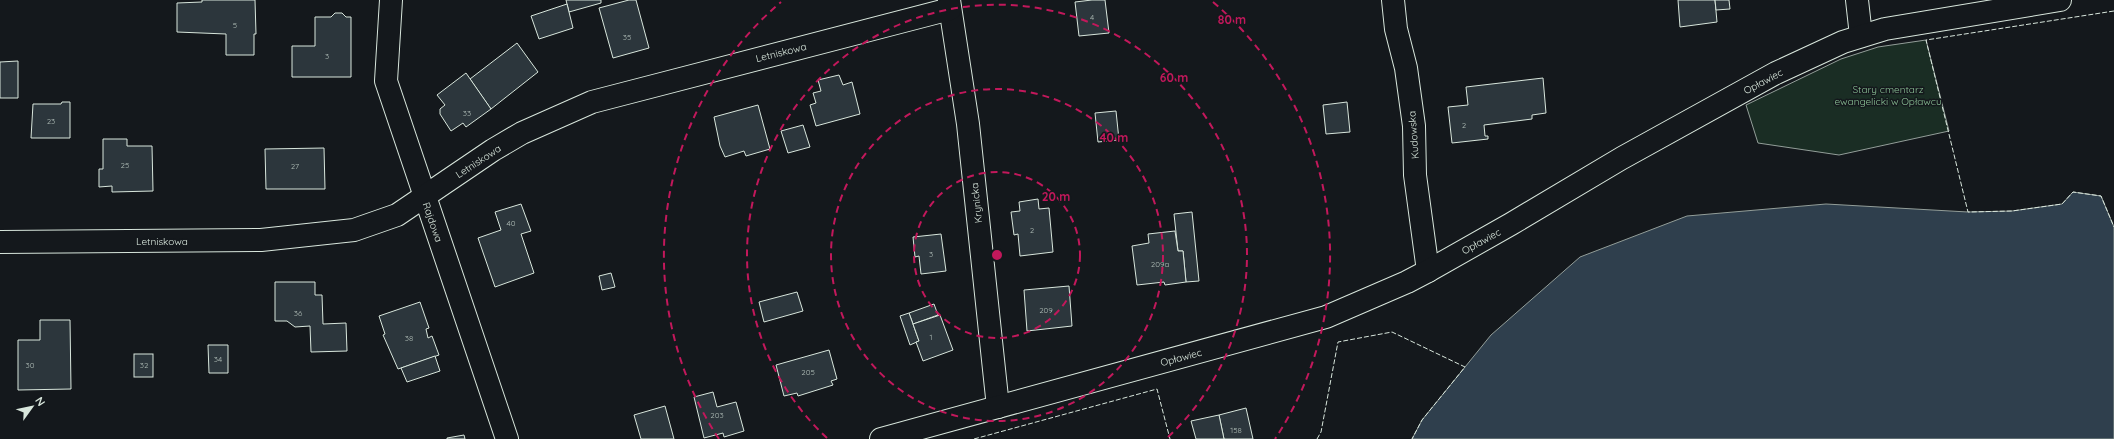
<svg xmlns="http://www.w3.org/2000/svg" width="2114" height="439" font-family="Quicksand,sans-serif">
<rect width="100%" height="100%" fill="#14181c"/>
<!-- green -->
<path fill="#1a2d24" stroke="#939e99" d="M 1926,40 L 1949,131 L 1839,155 L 1758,143 L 1746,105 L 1841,59 L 1878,47 Z"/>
<!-- water -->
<path fill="#2f3f4d" stroke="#939e99" d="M 2073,192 L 2101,196 L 2114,227 L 2114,439 L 1412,439 L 1422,420 L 1491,335 L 1580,257 L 1687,216 L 1826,204 L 1968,212 L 2012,211 L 2062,204 Z"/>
<!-- building -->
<g fill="#2c363c" stroke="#d8e6dc">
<path d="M 202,0 L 255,0 L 256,34 L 254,34 L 254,55 L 226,55 L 226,34 L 177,32 L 177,3 L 202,2 Z"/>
<path d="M 566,0 L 601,0 L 601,3 L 569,12 Z"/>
<path d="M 629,0 L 636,0 L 649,48 L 613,58 L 599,8 Z"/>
<path d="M 1092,0 L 1105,0 L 1109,33 L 1079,36 L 1075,2 Z"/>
<path d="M 1678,0 L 1715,0 L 1717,22 L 1680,27 Z"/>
<path d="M 1715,0 L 1729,0 L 1730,9 L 1716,10 Z"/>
<path d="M 567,4 L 573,28 L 539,39 L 531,16 Z"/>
<path d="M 335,13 L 342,13 L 346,17 L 351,17 L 351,77 L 292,77 L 292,46 L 315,46 L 315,17 L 331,17 Z"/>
<path d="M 517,43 L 538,72 L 491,109 L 470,79 Z"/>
<path d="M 18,61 L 18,98 L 0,98 L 0,62 Z"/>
<path d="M 466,73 L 491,109 L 466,127 L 463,123 L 451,131 L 440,114 L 440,109 L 445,105 L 437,95 Z"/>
<path d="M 839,75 L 843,85 L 852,82 L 860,114 L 816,126 L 810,105 L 816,103 L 813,93 L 821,91 L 818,80 Z"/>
<path d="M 1543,78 L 1546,113 L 1532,115 L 1532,119 L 1484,125 L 1485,136 L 1488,136 L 1488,139 L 1452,143 L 1448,107 L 1468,105 L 1466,87 Z"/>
<path d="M 62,102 L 70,102 L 70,138 L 31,138 L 33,104 L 61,104 Z"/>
<path d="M 1347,102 L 1350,132 L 1326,134 L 1323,105 Z"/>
<path d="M 758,105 L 770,149 L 746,156 L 744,151 L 725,157 L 720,146 L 714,117 Z"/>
<path d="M 1116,111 L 1119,140 L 1098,142 L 1095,113 Z"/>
<path d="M 803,125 L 810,147 L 788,153 L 781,131 Z"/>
<path d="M 103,139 L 127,139 L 127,146 L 152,146 L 153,191 L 112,192 L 112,186 L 99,187 L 99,169 L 103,169 Z"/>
<path d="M 324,148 L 325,189 L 266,189 L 265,149 Z"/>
<path d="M 1038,199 L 1039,209 L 1049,208 L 1053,252 L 1020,256 L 1018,234 L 1014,235 L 1011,212 L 1020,211 L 1019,202 Z"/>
<path d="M 521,204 L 531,231 L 521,234 L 534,273 L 495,287 L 478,238 L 501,230 L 495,212 Z"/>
<path d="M 1192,212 L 1199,281 L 1186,282 L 1183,251 L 1178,251 L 1174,214 Z"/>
<path d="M 1175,231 L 1178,251 L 1183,251 L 1186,282 L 1165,285 L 1164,282 L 1137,285 L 1132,246 L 1149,243 L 1148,234 Z"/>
<path d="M 941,234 L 946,271 L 921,274 L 919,256 L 915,257 L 913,237 Z"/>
<path d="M 611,273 L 615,287 L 602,290 L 599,276 Z"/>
<path d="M 275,282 L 315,282 L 315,295 L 322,295 L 323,324 L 346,323 L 347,351 L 311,352 L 310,326 L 295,327 L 287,321 L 275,321 Z"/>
<path d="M 1069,286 L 1072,326 L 1027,331 L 1024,290 Z"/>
<path d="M 797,292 L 803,311 L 764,322 L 759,302 Z"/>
<path d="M 420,302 L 429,328 L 426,329 L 428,338 L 432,336 L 439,355 L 398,369 L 383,335 L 385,334 L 379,316 Z"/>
<path d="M 934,304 L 938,315 L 913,324 L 909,313 Z"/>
<path d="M 909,313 L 919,341 L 910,345 L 900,316 Z"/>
<path d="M 940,315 L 953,350 L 923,361 L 916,342 L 919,341 L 913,324 Z"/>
<path d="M 40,320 L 70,320 L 71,389 L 18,390 L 18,340 L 40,340 Z"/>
<path d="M 208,345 L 228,345 L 228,373 L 209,373 Z"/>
<path d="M 829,350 L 837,379 L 831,381 L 833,385 L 798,396 L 797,393 L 784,396 L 776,365 Z"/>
<rect x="134" y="354" width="19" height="23"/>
<path d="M 435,356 L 440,371 L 407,382 L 401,368 Z"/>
<path d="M 713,392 L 717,407 L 736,402 L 744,431 L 724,437 L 723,433 L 704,438 L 694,397 Z"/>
<path d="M 665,406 L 674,439 L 641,439 L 634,415 Z"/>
<path d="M 1246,408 L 1253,439 L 1224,439 L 1219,415 Z"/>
<path d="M 1219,415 L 1224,439 L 1196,439 L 1191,421 Z"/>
<path d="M 464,435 L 465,439 L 447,439 L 447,438 Z"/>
</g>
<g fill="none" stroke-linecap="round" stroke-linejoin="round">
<!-- minor casing -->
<g stroke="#d8e6dc" stroke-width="24">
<g id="minor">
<path d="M 391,0 L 386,81 L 507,439"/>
<path d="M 949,0 L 968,124 L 998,407"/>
<path d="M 1393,0 L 1396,29 L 1406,68 L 1414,126 L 1415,175 L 1428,271"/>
<path d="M 1857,0 L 1861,36"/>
<path d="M 0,242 L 261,240 L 354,230 L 397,215 L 493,150 L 522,133 L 592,102 L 950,9"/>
</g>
</g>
<!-- tertiary casing -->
<g stroke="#d8e6dc" stroke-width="24">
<path id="tertiary" d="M 881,439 L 1326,317 L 1407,282 L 1428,271 L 1511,224 L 1622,158 L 1776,73 L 1843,42 L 1885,29 L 2060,0"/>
</g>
<!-- minor -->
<use href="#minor" stroke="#14181c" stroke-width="22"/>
<!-- tertiary -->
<use href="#tertiary" stroke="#14181c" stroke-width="22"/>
<!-- fence -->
<g stroke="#d8e6dc" stroke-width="1" stroke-dasharray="5 2" stroke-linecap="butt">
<path d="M 2114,11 L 1926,40 L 1968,212 L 2012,211 L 2062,204 L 2073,192 L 2101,196 L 2114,227"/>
<path d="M 974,439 L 1157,389 L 1170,439"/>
<path d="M 1317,439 L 1321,432 L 1338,342 L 1392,332 L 1465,367 L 1422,420 L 1412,439"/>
</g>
</g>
<!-- distance rings -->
<g fill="none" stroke="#c2185b" stroke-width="2" stroke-dasharray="7 5">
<circle cx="997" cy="255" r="83"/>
<circle cx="997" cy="255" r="166"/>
<path d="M827 438A250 250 0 1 1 1167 438"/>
<path d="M719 439A333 333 0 0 1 781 2M1213 2A333 333 0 0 1 1275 439"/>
</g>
<g text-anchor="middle" stroke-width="3" stroke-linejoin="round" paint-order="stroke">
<!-- number labels -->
<g font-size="8" fill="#adbab4">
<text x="1092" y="20">4</text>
<text x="235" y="28">5</text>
<text x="627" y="40">35</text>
<text x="327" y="59">3</text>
<text x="467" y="116">33</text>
<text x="51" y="124">23</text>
<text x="1464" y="128">2</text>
<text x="125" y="168">25</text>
<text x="295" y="169">27</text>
<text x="511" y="226">40</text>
<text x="1032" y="233">2</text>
<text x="931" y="257">3</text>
<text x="1160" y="267">209a</text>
<text x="1046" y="313">209</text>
<text x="298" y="316">36</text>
<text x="931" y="340">1</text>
<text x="409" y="341">38</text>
<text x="218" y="362">34</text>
<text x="30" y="368">30</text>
<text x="144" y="368">32</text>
<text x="808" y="375">205</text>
<text x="717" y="418">203</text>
<text x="1236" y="433">158</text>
</g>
<!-- street labels -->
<g font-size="10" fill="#d8e6dc" stroke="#14181c">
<text transform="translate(781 52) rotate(-14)" y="4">Letniskowa</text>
<text transform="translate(1763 81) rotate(-28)" y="4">Opławiec</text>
<text transform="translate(1413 135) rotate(-94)" y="4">Kudowska</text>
<text transform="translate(478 161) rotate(-33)" y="4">Letniskowa</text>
<text transform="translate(976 203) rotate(-96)" y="4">Krynicka</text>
<text transform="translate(433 222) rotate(71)" y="4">Rajdowa</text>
<text x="162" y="245">Letniskowa</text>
<text transform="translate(1481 241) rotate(-29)" y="4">Opławiec</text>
<text transform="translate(1181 357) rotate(-15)" y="4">Opławiec</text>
</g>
<!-- park labels -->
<g font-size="10" fill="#8ac095" stroke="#14181c">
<text x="1888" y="93">Stary cmentarz<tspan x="1888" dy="12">ewangelicki w Opławcu</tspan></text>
</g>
</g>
<circle cx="997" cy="255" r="6" fill="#c2185b" stroke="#14181c" stroke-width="2"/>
<g font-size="12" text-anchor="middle" font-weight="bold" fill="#c2185b" stroke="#14181c" stroke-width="3" stroke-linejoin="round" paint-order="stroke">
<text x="1232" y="24">80 m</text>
<text x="1174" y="82">60 m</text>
<text x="1114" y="142">40 m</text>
<text x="1056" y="201">20 m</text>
</g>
<!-- north arrow -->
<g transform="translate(32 407) rotate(57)" stroke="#14181c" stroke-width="3" paint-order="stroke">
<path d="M0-3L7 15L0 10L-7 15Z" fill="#d8e6dc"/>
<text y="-6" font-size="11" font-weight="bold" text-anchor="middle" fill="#d8e6dc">N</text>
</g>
</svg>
